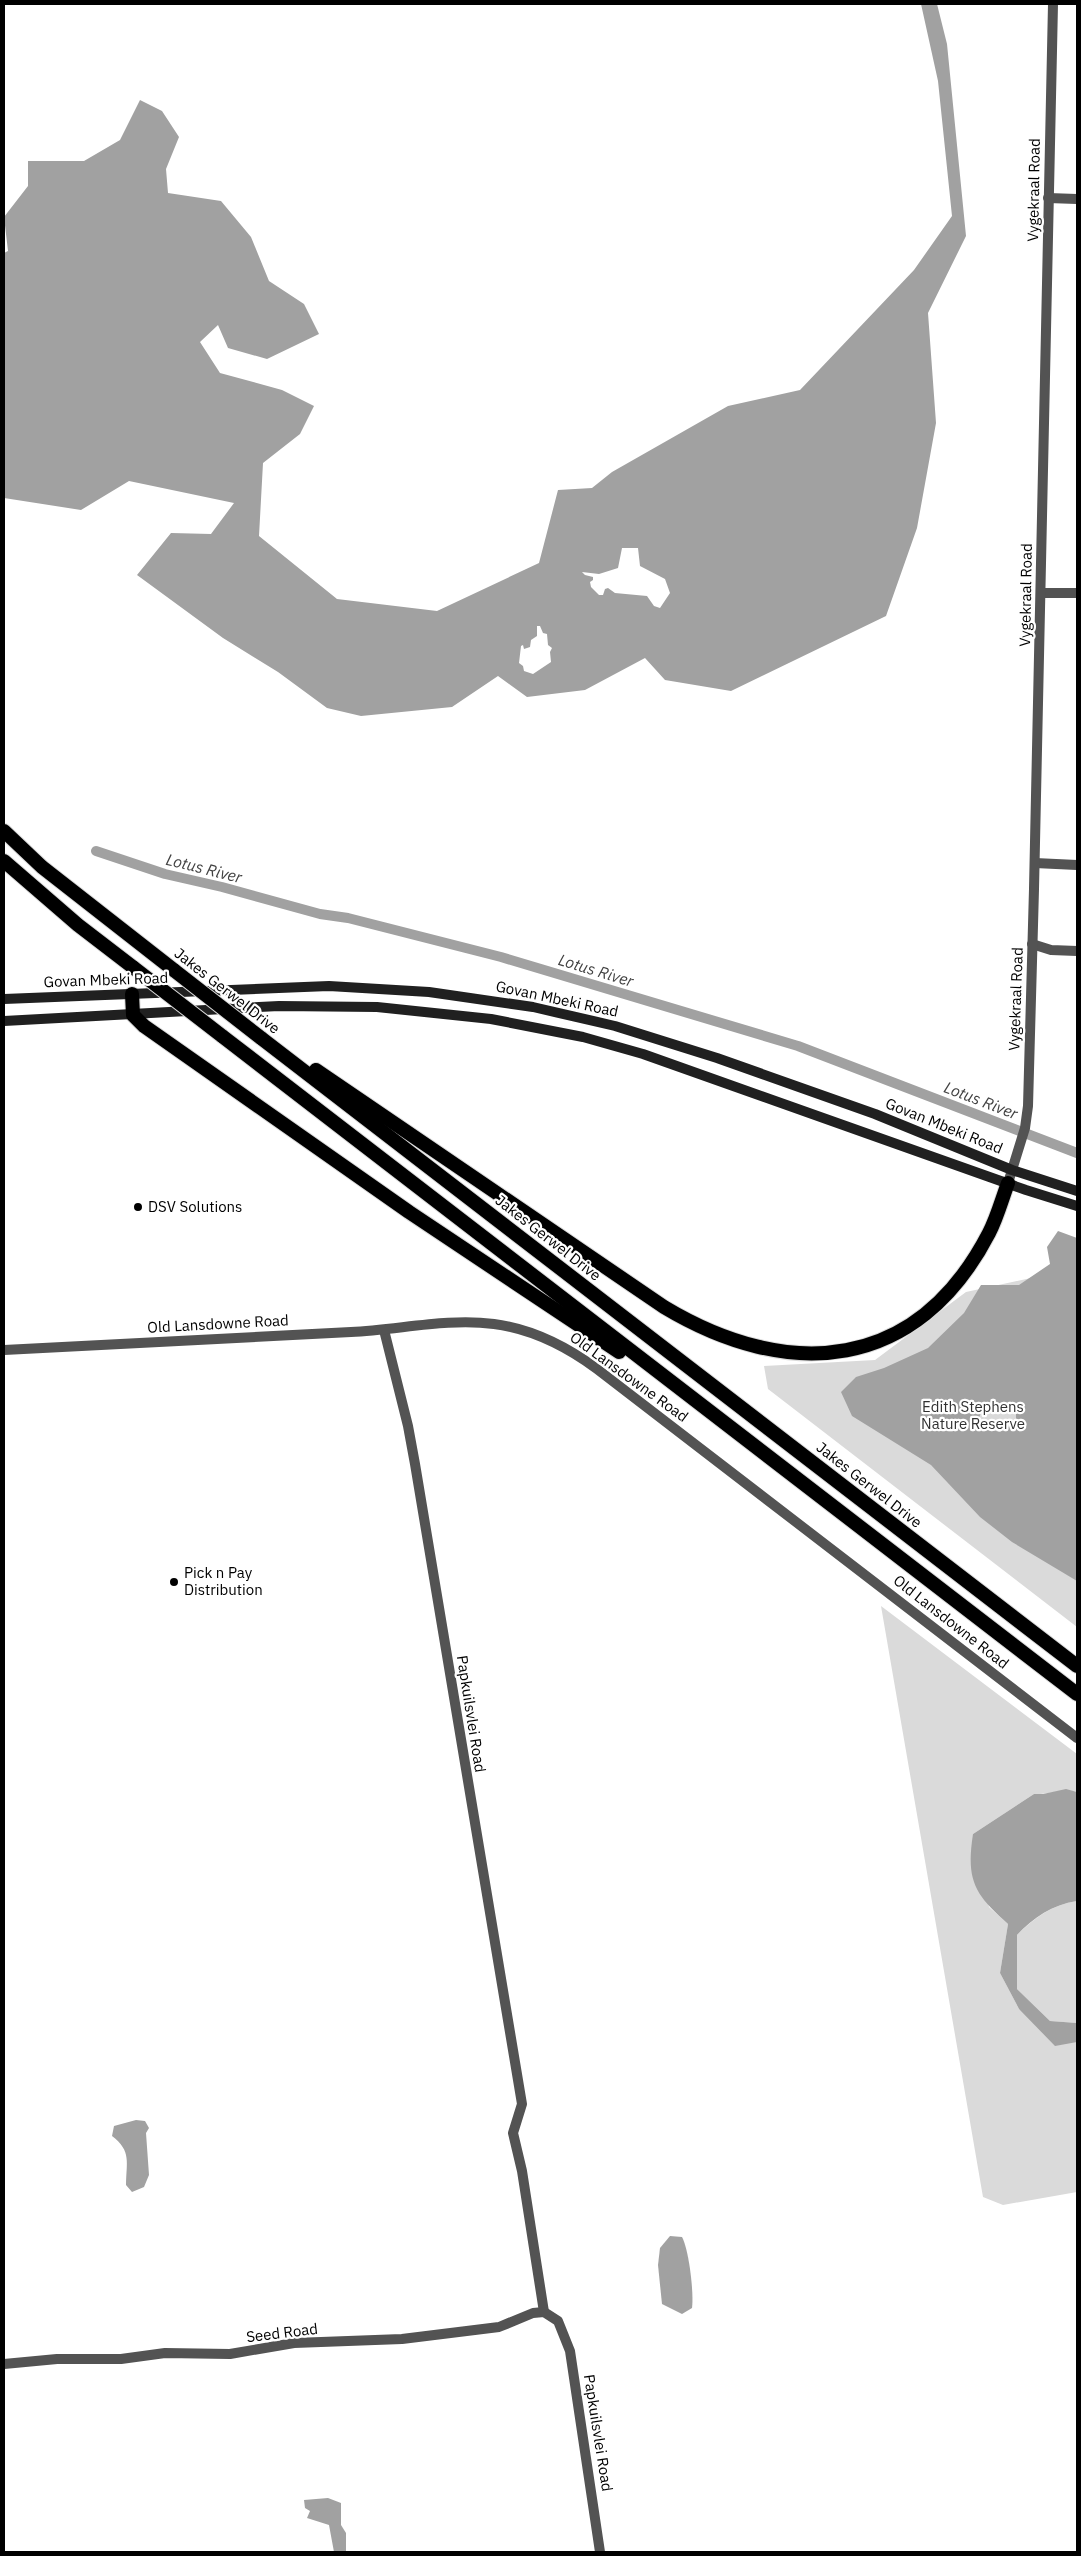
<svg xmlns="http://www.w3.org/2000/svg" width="1081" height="2556" font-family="'IBM Plex Sans',sans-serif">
<rect width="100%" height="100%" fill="#fff"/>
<!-- green -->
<g fill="#dadada">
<path d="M 1077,1268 L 1077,1627 L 768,1389 L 764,1366 L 875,1360 L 966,1292 Z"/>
<path d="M 881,1606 L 1077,1754 L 1077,1792 C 1062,1788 1049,1795 1034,1794 L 973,1834 L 989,1907 L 1008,1924 L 1000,1973 L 1019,2009 L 1077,2042 L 1077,2192 L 1003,2205 L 983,2197 Z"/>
<path d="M 1077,1901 L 1077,2023 L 1050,2021 L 1017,1989 L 1017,1935 C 1035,1917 1052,1905 1077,1901 Z"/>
</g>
<!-- water -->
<g fill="#a1a1a1" fill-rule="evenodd">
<path d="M 921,4 L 937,4 L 947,44 L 966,236 L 928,313 L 936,423 L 917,528 L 886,616 L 731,691 L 665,680 L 645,658 L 585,690 L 527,697 L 498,676 L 452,707 L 361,716 L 327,708 L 278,672 L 223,638 L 137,575 L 171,533 L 211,534 L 234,503 L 129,481 L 81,510 L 4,498 L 4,253 L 8,251 L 4,217 L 28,186 L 28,161 L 84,161 L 120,140 L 140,100 L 162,111 L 179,137 L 166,169 L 168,193 L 221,201 L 251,237 L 269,281 L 304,304 L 319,334 L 267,359 L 228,348 L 218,325 L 200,342 L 220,373 L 282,390 L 314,406 L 300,434 L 263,463 L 259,536 L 337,599 L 437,611 L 539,563 L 558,490 L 592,488 L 612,472 L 728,406 L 800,390 L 914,270 L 952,216 L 938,81 ZM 622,548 L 638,548 L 640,566 L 665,579 L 670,593 L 660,608 L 654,606 L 647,596 L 615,593 L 608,588 L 605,589 L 603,595 L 599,595 L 591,587 L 590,582 L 593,580 L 593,577 L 585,575 L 582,572 L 599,574 L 618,568 ZM 537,626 L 540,626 L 543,633 L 547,634 L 548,645 L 552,648 L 550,652 L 551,662 L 533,674 L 524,671 L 523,666 L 519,663 L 521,646 L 523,645 L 524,649 L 530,647 L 531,640 L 537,636 Z"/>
<path d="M 1058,1231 L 1077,1238 L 1077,1581 L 1012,1542 L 980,1517 L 931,1465 L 852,1416 L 841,1392 L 856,1377 L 884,1368 L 928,1348 L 964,1313 L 981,1285 L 1019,1285 L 1050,1264 L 1047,1247 ZM 988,1402 L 1007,1404 L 1016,1409 L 1016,1422 L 1000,1432 L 985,1428 L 979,1418 L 982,1409 Z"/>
<path d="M 1066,1789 L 1077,1792 L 1077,1901 C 1052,1905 1034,1917 1017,1935 L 1017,1989 L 1050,2021 L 1077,2023 L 1077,2042 L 1055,2046 L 1019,2009 L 1000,1973 L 1008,1924 C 974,1894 966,1880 973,1834 L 1034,1794 L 1043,1794 Z"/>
<path d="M 136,2120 L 145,2121 L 149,2128 L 146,2133 L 149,2175 L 144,2187 L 132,2192 L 126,2185 C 126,2163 132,2151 112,2136 L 114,2126 Z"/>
<path d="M 670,2236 L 682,2237 C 689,2250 694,2293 692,2308 L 682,2314 L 662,2304 L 658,2265 L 660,2248 Z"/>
<path d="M 328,2498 L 341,2503 L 341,2525 L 346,2533 L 346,2552 L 334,2552 L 329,2525 L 307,2518 L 310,2511 L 305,2508 L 304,2500 Z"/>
</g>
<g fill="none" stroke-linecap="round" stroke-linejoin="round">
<!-- canal -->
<path stroke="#a1a1a1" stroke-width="10" d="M 96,851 L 165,874 L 222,887 L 320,914 L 348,918 L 501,957 L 798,1046 L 1077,1153"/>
<!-- trunk casing -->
<g stroke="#dbdbdb" stroke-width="16">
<g id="trunk">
<path d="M 4,831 L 42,867 L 175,971"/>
<path d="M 4,861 L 78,925 L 134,968"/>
<path d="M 132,994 L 133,1015 L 144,1026 L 409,1212 L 619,1352"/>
<path d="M 222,1036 L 1077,1694"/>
<path d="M 261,1038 L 1077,1666"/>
<path d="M 316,1070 L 664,1307 C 789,1382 917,1372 989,1233 C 997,1218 1002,1199 1008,1183"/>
</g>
</g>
<!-- minor -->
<g stroke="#535353" stroke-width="10">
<path d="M 1048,198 L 1077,199"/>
<path d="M 1041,593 L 1077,593"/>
<path d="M 1032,944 L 1051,950 L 1077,951"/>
<path d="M 384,1330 L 408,1426 L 415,1464 L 522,2104 L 513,2133 L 522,2171 L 544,2312"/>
<path d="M 4,1350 C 119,1344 235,1338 351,1332 C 399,1330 446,1318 494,1324 C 532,1329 566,1346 597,1369 L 1077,1738"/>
<path d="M 4,2364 L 57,2359 L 121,2359 L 165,2353 L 230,2354 L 294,2343 L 402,2339 L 499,2327 L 533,2313 L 544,2312 L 558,2321 L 570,2351 L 600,2552"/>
</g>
<!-- tertiary -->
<g stroke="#535353" stroke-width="10">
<path d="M 1035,863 L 1077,865"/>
<path d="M 1008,1183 L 1025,1128 L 1028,1106 L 1034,889 L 1053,4"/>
</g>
<!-- secondary -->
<g stroke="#202020" stroke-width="10">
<path d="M 4,999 L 329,986 L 429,992 L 533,1007 L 615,1026 L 717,1058 L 875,1114 L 1012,1170 L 1077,1191"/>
<path d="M 4,1021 L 279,1006 L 377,1007 L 491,1019 L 583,1037 L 643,1054 L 1026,1190 L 1077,1206"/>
</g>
<!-- trunk -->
<use href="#trunk" stroke="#000" stroke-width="14"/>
<!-- trunk-bridge casing -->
<g stroke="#dbdbdb" stroke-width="16" stroke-linecap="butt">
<g id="trunk-bridge">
<path d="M 134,968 L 222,1036"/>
<path d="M 175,971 L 261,1038"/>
</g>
</g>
<!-- trunk-bridge -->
<use href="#trunk-bridge" stroke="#000" stroke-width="14"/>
</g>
<!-- markers -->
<g fill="#000" stroke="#fff" stroke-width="2">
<circle cx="138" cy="1207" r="5"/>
<circle cx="174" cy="1582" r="5"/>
</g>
<g text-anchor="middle" stroke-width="4.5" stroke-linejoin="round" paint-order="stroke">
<!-- street labels -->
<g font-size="15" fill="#000" stroke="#fff">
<text transform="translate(1034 190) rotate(-89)" y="5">Vygekraal Road</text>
<text transform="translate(1026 595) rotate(-89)" y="5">Vygekraal Road</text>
<text transform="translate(106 980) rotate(-2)" y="5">Govan Mbeki Road</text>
<text transform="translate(227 991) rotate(38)" y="5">Jakes Gerwel Drive</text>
<text transform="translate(557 999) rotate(12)" y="5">Govan Mbeki Road</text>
<text transform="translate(1016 999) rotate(-88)" y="5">Vygekraal Road</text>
<text transform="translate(944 1126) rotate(22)" y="5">Govan Mbeki Road</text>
<text transform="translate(548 1238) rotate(38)" y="5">Jakes Gerwel Drive</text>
<text transform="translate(218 1324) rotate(-3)" y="5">Old Lansdowne Road</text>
<text transform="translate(629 1377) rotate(36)" y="5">Old Lansdowne Road</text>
<text transform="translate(869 1485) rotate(38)" y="5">Jakes Gerwel Drive</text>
<text transform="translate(951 1622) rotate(38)" y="5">Old Lansdowne Road</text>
<text transform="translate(471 1714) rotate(81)" y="5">Papkuilsvlei Road</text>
<text transform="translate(282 2333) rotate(-7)" y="5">Seed Road</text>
<text transform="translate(598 2433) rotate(81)" y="5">Papkuilsvlei Road</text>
</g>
<!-- poi labels -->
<g font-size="15" fill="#000" stroke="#fff" text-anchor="start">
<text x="148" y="1212">DSV Solutions</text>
<text x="184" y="1578">Pick n Pay<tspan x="184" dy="17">Distribution</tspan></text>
</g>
<!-- park labels -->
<g font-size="15" fill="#313131" stroke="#fff">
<text x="973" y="1412">Edith Stephens<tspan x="973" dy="17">Nature Reserve</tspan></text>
</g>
<!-- water labels -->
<g font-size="16" font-style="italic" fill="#424242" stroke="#fff">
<text transform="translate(204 868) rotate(14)" y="6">Lotus River</text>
<text transform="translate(596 970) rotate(17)" y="6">Lotus River</text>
<text transform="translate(981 1100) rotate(21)" y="6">Lotus River</text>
</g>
</g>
<!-- border -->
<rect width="1081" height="2556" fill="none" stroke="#000000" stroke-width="10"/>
</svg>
